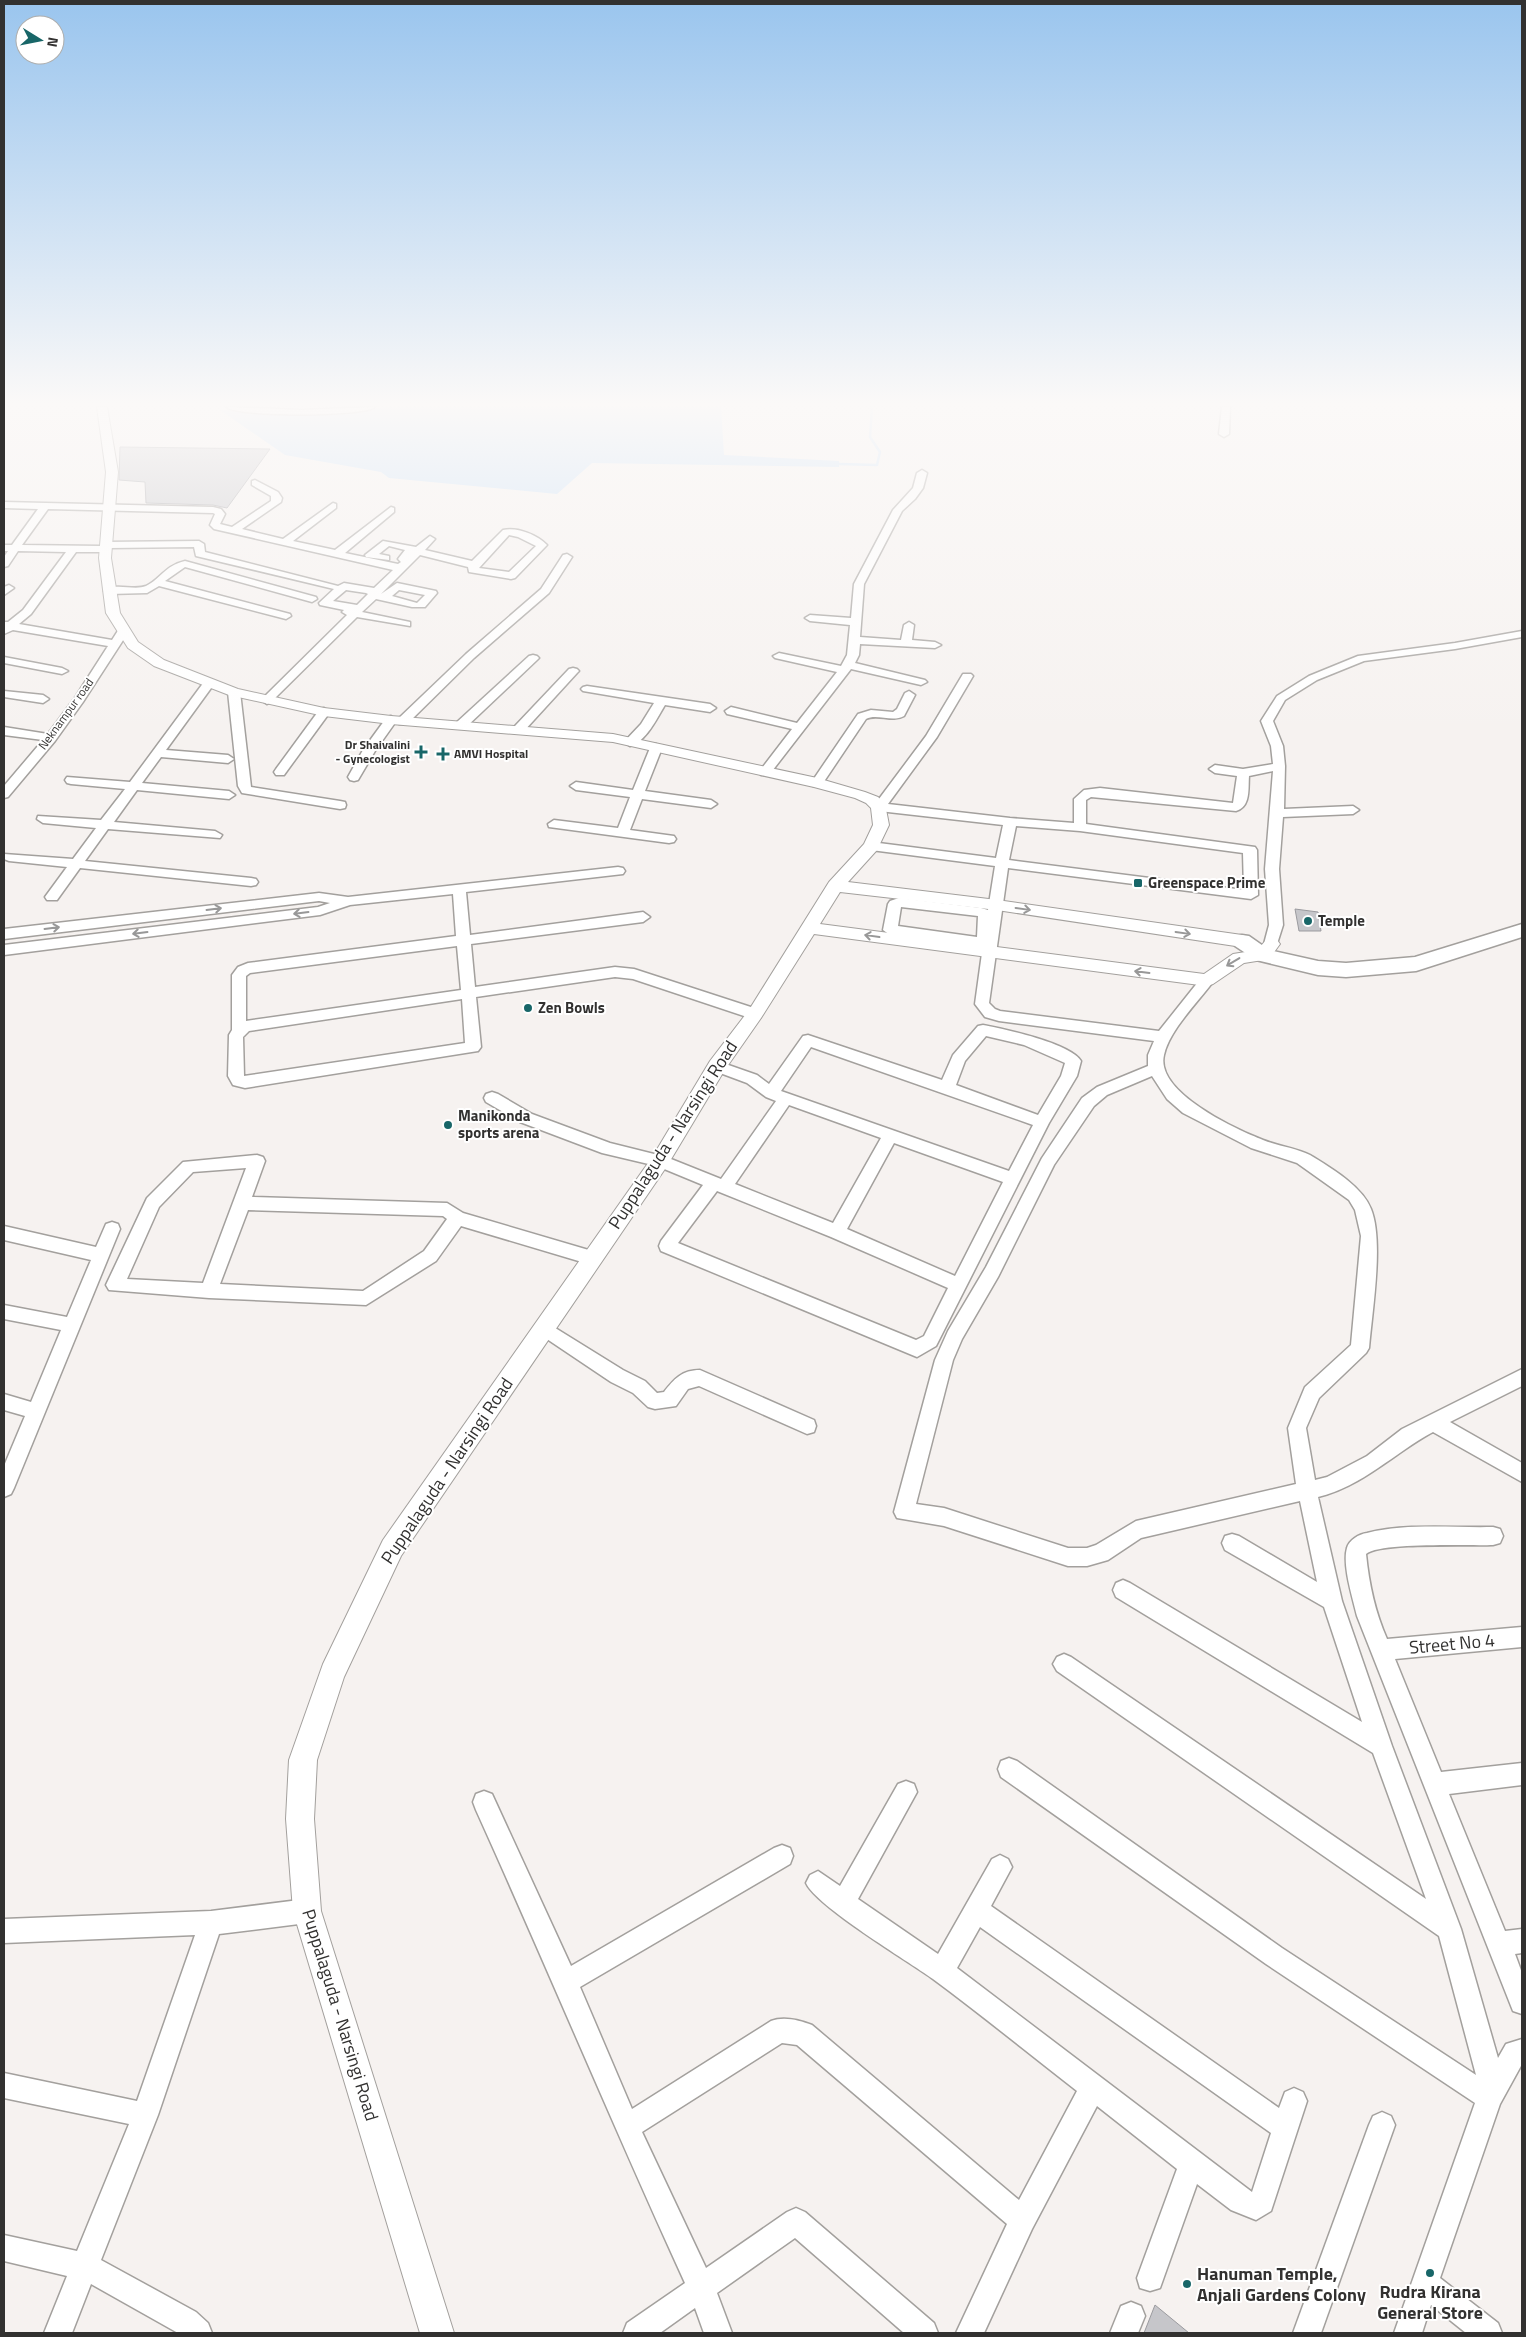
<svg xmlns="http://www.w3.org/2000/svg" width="1526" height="2337" font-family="'Titillium Web',sans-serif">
<rect width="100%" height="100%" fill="#f6f2f0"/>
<!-- water -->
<path fill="#c6dff8" d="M 386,407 L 721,407 L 724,455 L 839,461 L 839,467 L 592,463 L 557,494 L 389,478 L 381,472 L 285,455 L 220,410 L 337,415 Z"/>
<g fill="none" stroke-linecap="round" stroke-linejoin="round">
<!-- stream -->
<path stroke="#c6dff8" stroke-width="2.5" d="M 839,464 L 877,465 L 880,452 L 870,437 L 872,407"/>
</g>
<!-- building -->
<g fill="#c6c6ca" stroke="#9b9b9f">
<path d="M 120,447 L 270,449 L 227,508 L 213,505 L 146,503 L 145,482 L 119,480 Z"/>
<path d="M 1295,909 L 1318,912 L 1321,931 L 1299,931 Z"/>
<path d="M 1155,2305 L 1189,2333 L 1144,2333 Z"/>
</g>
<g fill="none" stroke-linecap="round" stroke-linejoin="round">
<!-- minor casing -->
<g stroke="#a3a09d" stroke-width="3">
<g id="minor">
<path d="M 227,407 L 301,410 L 375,407 C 362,417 236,417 227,407 Z"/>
<path d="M 1222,407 L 1230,407 L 1229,434 L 1224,437 L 1219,434 Z"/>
<path d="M 922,470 L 927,473 L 923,488 L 915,499 L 902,511 L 864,584 L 860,637 L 901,640 L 904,625 L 909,622 L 914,625 L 912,640 L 935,642 L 941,645 L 935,648 L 860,644 L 859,655 L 855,663 L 925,680 L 927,682 L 921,685 L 851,669 L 769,775 L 761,775 L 759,772 L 792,729 L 727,714 L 725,711 L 731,707 L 797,723 L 837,672 L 775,658 L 773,656 L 779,653 L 841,666 L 847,655 L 850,625 L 810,621 L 805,618 L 810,615 L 851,618 L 854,584 L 893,510 L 913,488 L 917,473 Z"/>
<path d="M 255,480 L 278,492 L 282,498 L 281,502 L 242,529 L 283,539 L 333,503 L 336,504 L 336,508 L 293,541 L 335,550 L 391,507 L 394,508 L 394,512 L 345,553 L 398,564 L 401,562 L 398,559 L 405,550 L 389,546 L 379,554 L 389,556 L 389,560 L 366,557 L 365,555 L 383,541 L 416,547 L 430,536 L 435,539 L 425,550 L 472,561 L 503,530 C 518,527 537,535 547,545 L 515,578 L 511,579 L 469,572 L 468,567 L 420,555 L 381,594 L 397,583 L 436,591 L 437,593 L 425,607 L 412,607 L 376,599 L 362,612 L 410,622 L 410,626 L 357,617 L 271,702 L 267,704 L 261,700 L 263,698 L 347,615 L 342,612 L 344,610 L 320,605 L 319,603 L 334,589 L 196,556 L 194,547 L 110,548 L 110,551 L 106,552 L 76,552 L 31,614 L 19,624 L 112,640 L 119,629 L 127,629 L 129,631 L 83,702 L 55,741 L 8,797 L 4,798 L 4,786 L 43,740 L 4,735 L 4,727 L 48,734 L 74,699 L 108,646 L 13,630 L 4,634 L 4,622 L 8,622 L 23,610 L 66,552 L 18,551 L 8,566 L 4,567 L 4,557 L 8,551 L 4,551 L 4,545 L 12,545 L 38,509 L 4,508 L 4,502 L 213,507 L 221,509 L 225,514 L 220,524 L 232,527 L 271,501 L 271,496 L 252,485 L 252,481 ZM 48,509 L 213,513 L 215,514 L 210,525 L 214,529 L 393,570 L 374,588 L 344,583 L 338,586 L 205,552 L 204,544 L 199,541 L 106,542 L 102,543 L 101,546 L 22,545 ZM 509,535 L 518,537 L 536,546 L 509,572 L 479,568 ZM 346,590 L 366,593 L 368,594 L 357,605 L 333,601 ZM 399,590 L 425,595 L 417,603 L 392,596 Z"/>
<path d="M 567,554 L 572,557 L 549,593 L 474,658 L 407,724 L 399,724 L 397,721 L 399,718 L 466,654 L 541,589 L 563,555 Z"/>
<path d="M 185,561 L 316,597 L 317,599 L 312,602 L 185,567 L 165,581 L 290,614 L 291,616 L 286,619 L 159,586 L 147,593 L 109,594 L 104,591 C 114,582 134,591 146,586 C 161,579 164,566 185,561 Z"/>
<path d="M 9,585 L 14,588 L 4,595 L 4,587 Z"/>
<path d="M 1522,631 L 1522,637 L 1455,649 L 1364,661 L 1317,680 L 1285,700 L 1273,721 L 1283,746 L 1285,766 L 1284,809 L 1353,806 L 1359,810 L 1353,814 L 1283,817 L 1279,869 L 1283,925 L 1276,947 L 1266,947 L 1264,944 L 1269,925 L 1265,869 L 1273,771 L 1249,776 C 1248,788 1251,807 1236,811 L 1091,797 L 1086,800 L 1086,824 L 1255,847 L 1257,850 L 1258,895 L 1251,899 L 1008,868 L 989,1003 L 995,1009 L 1000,1011 L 1159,1031 L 1202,977 L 1212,977 L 1214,980 L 1212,983 C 1197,1003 1169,1031 1164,1055 C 1155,1092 1235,1129 1263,1140 C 1278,1146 1296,1148 1310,1155 C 1331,1168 1362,1186 1371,1209 C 1384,1241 1372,1312 1369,1348 L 1366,1353 L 1319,1398 L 1306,1428 L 1315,1480 L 1327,1477 L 1367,1456 L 1402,1429 L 1522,1369 L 1522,1386 L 1450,1422 L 1522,1463 L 1522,1482 L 1433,1432 C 1394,1453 1363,1486 1318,1497 L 1342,1601 L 1392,1746 L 1461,1929 L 1498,2058 L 1506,2044 L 1522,2039 L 1522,2064 L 1500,2104 L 1440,2278 L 1498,2323 L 1502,2333 L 1466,2333 L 1431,2305 L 1422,2333 L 1394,2333 L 1475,2103 L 1266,1964 L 1001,1777 L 998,1769 L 1001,1761 L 1009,1758 L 1017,1761 L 1282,1948 L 1476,2075 L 1439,1936 L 1057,1671 L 1053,1664 L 1057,1657 L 1064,1654 L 1071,1657 L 1426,1899 L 1373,1753 L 1116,1597 L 1113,1590 L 1116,1583 L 1123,1580 L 1130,1583 L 1362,1722 L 1324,1607 L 1225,1550 L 1222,1543 L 1225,1536 L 1232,1534 L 1239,1536 L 1317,1582 L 1300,1501 L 1141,1538 L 1108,1560 L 1087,1566 L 1068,1566 L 944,1526 L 897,1518 L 894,1512 L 935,1360 L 948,1331 L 986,1267 L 1042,1158 L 1082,1098 L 1097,1087 L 1148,1066 L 1148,1055 L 1154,1041 L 999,1021 L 985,1017 L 975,1004 L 983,946 L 890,935 L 883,930 L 888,904 L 890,901 L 899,898 L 981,908 L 988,910 L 995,866 L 871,850 L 864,846 L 871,842 L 996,858 L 1003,825 L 879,811 L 873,807 L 926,736 L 963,674 L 971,674 L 973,676 L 937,737 L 888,804 L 1010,818 L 1074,823 L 1074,799 L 1084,790 L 1100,788 L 1233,803 L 1237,776 L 1215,773 L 1209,769 L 1215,765 L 1243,769 L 1273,764 L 1271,746 L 1261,721 L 1277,696 L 1309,676 L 1358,656 L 1455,643 ZM 1016,826 L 1080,831 L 1243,853 L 1244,890 L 1009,860 ZM 901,907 L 978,916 L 977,937 L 898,926 ZM 1152,1076 L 1167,1099 L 1183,1113 L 1251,1148 L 1297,1163 L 1349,1200 L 1355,1210 L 1361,1236 L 1351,1345 L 1305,1387 L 1288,1428 L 1296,1484 L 1136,1521 L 1096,1545 L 1087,1548 L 1068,1548 L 944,1508 L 916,1504 L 953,1360 L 962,1339 L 998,1277 L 1054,1165 L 1094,1106 L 1107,1095 Z"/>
<path d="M 533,655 L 537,656 L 539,658 L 537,660 L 465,728 L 457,728 L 455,725 L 457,722 L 529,656 Z"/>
<path d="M 4,657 L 62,668 L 68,671 L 62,674 L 4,663 Z"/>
<path d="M 573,668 L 577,669 L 579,671 L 577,673 L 523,732 L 515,732 L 513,729 L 515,726 L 569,669 Z"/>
<path d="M 208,681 L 214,684 L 166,750 L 228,755 L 234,759 L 228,763 L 161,757 L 142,783 L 229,791 L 235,795 L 229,799 L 137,790 L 114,822 L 215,831 L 222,835 L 220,838 L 108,829 L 85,861 L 251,878 L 256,879 L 258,882 L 256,885 L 251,886 L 80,868 L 57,900 L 47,900 L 45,897 L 67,867 L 9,861 L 4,859 L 4,854 L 73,859 L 96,828 L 43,823 L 37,819 L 38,816 L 101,820 L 125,789 L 71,784 L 67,783 L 65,780 L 67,777 L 130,782 L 204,682 Z"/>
<path d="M 587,686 L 710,704 L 716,708 L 710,712 L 665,705 C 657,718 646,742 630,746 L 624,742 L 641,724 L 654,703 L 583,691 L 581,689 L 583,687 Z"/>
<path d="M 234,689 L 240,692 L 251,787 L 340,801 L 345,802 L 346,805 L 345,808 L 340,809 L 242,793 L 238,786 L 228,692 Z"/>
<path d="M 4,691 L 43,695 L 49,699 L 43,703 L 4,697 Z"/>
<path d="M 909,691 L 915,695 L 904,716 C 892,723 877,713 866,719 L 821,786 L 813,786 L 811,783 L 858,714 L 871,710 L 893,712 L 897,709 L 905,693 Z"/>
<path d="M 324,708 L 330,712 L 284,775 L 276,775 L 274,772 L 276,769 L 320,709 Z"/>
<path d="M 391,716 L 397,720 L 375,751 L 358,780 L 354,781 L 350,780 L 348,777 L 363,750 L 387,717 Z"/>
<path d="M 656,744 L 662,748 L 645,791 L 711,800 L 717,804 L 711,808 L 642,799 L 630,830 L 674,836 L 676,839 L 674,842 L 669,843 L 549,827 L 548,824 L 554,820 L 618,828 L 630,797 L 576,790 L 570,786 L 576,782 L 633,790 L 650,748 Z"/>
<path d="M 618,867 L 623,868 L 625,871 L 623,874 L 466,892 L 470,935 L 643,912 L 650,917 L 643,922 L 471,944 L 475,987 L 615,967 L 634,969 L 760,1010 L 762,1014 L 760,1018 L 750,1018 L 633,979 L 615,977 L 476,997 L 481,1047 L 478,1051 L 245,1088 L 233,1085 L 228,1076 L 229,1035 L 232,1030 L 232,975 L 238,967 L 248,963 L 456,936 L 453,894 L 350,905 L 320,915 L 4,955 L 4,945 L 318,907 L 330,903 L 319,901 L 4,939 L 4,929 L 319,893 L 348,897 ZM 457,946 L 461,990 L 246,1021 L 246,976 L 250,973 ZM 462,999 L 465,1043 L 244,1076 L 243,1037 L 249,1031 Z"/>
<path d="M 983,1025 C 1004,1029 1070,1043 1081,1061 L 1077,1076 L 1049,1123 L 936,1346 L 917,1357 L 661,1251 L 659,1246 L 661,1241 L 703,1185 L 657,1166 L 602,1153 L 520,1122 L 486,1102 L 484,1098 L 486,1094 L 492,1092 L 498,1094 L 532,1114 L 610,1143 L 666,1157 L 721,1179 L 776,1101 L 766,1097 L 747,1083 L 712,1070 L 709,1066 L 712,1062 L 717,1061 L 757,1075 L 769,1084 L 803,1036 L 808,1035 L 942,1080 L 953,1055 L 978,1026 ZM 986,1036 L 1024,1045 L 1065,1063 L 1061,1076 L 1038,1115 L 956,1085 L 965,1061 ZM 811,1047 L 1033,1125 L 1009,1171 L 781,1091 ZM 789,1105 L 881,1138 L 833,1223 L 735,1184 ZM 894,1143 L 1003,1182 L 955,1276 L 847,1229 ZM 717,1191 L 831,1237 L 948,1288 L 924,1336 L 916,1340 L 678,1243 Z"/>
<path d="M 257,1155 L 263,1157 L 265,1161 L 252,1197 L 447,1203 L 463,1213 L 592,1251 L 598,1253 L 601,1258 L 598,1263 L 592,1265 L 461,1226 L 436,1261 L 366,1305 L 209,1298 L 109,1290 L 106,1285 L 147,1198 L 183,1162 ZM 246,1168 L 203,1283 L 127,1279 L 159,1207 L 193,1172 ZM 248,1210 L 443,1216 L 447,1219 L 424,1251 L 363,1291 L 220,1284 Z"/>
<path d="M 112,1222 L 118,1224 L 120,1229 L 14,1488 L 11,1494 L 4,1497 L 4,1466 L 25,1416 L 4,1410 L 4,1394 L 31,1402 L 61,1330 L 4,1319 L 4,1305 L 67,1317 L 91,1260 L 4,1240 L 4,1226 L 96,1247 L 106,1224 Z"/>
<path d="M 544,1321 L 623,1370 L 645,1381 L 657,1393 L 664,1392 C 674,1379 682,1370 700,1370 L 814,1420 L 816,1426 L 814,1432 L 807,1434 L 699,1386 L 688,1389 L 676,1406 L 655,1409 L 648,1407 L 633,1393 L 611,1382 L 538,1333 L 535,1328 L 538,1323 Z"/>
<path d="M 1493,1527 L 1500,1529 L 1503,1536 L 1500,1543 L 1493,1545 C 1470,1546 1381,1542 1366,1554 C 1369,1584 1375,1612 1387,1639 L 1522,1627 L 1522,1647 L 1395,1659 L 1441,1772 L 1522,1763 L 1522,1785 L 1449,1794 L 1505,1931 L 1522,1929 L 1522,1953 L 1515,1954 L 1522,1973 L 1522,2014 L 1513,2011 L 1357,1616 C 1353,1599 1342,1565 1347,1548 C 1349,1540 1359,1534 1367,1533 C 1407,1523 1452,1528 1493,1527 Z"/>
<path d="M 906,1781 L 914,1784 L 917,1792 L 858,1899 L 938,1954 L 992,1859 L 1000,1855 L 1008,1859 L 1012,1867 L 991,1906 L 1279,2108 L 1285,2092 L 1294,2088 L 1303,2092 L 1307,2101 L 1271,2211 L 1256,2220 L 1231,2210 L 1197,2184 L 1160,2288 L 1150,2291 L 1140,2288 L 1137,2278 L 1177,2169 L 1097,2106 L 1032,2229 L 984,2333 L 956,2333 L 1007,2224 L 797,2045 L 782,2043 L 642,2132 L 706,2268 L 787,2212 L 796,2208 L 805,2212 L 934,2323 L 938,2333 L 904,2333 L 795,2238 L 717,2293 L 732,2333 L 704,2333 L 695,2308 L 660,2333 L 623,2333 L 627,2323 L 685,2283 C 613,2126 547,1967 476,1810 L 473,1802 L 476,1794 L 484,1791 L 492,1794 L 571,1966 L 774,1848 L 782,1845 L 790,1848 L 793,1856 L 790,1864 L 580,1987 L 632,2109 L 771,2021 C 784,2016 799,2020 812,2025 L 1019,2200 L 1077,2091 C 1029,2054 982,2015 933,1979 C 908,1961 816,1906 806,1883 L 810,1875 L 818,1871 L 840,1886 L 898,1784 ZM 980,1927 L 1271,2133 L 1252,2192 L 957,1968 Z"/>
<path d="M 307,1899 L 315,1903 L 319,1911 L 315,1919 L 307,1923 L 219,1934 L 158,2115 L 101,2260 L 196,2312 L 208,2323 L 212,2333 L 178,2333 L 91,2284 L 72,2333 L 44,2333 L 67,2276 L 4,2261 L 4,2235 L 77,2251 L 129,2124 L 4,2098 L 4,2073 L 137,2101 L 195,1935 L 4,1943 L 4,1919 L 211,1911 Z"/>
<path d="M 1382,2112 L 1391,2116 L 1395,2125 L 1321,2333 L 1293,2333 L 1369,2125 L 1373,2116 Z"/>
<path d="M 1131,2302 L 1141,2306 L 1145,2316 L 1138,2333 L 1110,2333 L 1121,2306 Z"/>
</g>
</g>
<!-- tertiary casing -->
<g stroke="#a3a09d" stroke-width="2">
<path id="tertiary" d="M 97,407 L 107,407 L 118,472 L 111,558 L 120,613 L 138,642 L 164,660 L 238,689 L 324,708 L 391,716 L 613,734 L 817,778 L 865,792 L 878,797 L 885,804 L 889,825 L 877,850 L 848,882 L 997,900 L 1242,935 L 1248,937 L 1251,941 L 1248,945 L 1242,947 L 997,910 L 840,892 L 820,924 L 1204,974 L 1233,954 L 1258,950 C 1264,942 1267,937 1277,940 L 1280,944 L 1269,959 L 1244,963 L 1213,984 L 1207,986 L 814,934 L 761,1018 L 724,1071 L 667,1166 L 401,1556 L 344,1677 L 317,1760 L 314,1819 L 321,1911 L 454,2333 L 420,2333 L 293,1911 L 286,1819 L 289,1760 L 323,1664 L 383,1540 L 653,1156 L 710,1061 L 749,1010 L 829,882 L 864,844 L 873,825 L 871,808 L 866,803 L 855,798 L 814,787 L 613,742 L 391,724 L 324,716 L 229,695 L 154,666 L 128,648 L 106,613 L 99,558 L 106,472 Z"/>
</g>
<!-- secondary casing -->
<g stroke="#a3a09d" stroke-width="3">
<path id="secondary" d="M 1522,924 L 1522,937 L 1416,971 L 1346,977 L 1318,975 L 1256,960 L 1235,946 L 1232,941 L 1235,936 L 1242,935 L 1249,936 L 1269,950 L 1318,961 L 1346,963 L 1415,957 Z"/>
</g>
<!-- minor -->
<use href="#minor" fill="#fff" fill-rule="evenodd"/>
<!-- tertiary -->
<use href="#tertiary" fill="#fff" fill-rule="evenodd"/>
<!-- secondary -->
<use href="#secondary" fill="#fff" fill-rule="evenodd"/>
</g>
<!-- one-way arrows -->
<defs><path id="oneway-shaft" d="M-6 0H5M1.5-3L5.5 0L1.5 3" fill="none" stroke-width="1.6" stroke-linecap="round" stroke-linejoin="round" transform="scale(1.25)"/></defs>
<g stroke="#989898">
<use href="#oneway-shaft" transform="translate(214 909) rotate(-7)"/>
<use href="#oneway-shaft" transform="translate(1023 909) rotate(8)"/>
<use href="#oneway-shaft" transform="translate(301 913) rotate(173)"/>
<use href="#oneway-shaft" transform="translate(52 928) rotate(-7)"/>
<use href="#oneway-shaft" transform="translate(140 933) rotate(173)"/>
<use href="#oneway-shaft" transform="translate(1183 933) rotate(8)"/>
<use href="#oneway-shaft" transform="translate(872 936) rotate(-172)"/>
<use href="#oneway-shaft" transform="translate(1233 962) rotate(149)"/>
<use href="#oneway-shaft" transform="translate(1142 972) rotate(-173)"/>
</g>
<!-- sky -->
<linearGradient id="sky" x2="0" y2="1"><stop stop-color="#9ac5ee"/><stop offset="0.55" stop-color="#fbf9f8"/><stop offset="1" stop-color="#fbf9f8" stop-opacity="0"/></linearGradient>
<rect width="1526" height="734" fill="url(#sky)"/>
<!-- markers -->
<g fill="#186668" stroke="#fff" stroke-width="2">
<path d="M418.5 744.5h5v5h5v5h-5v5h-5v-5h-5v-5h5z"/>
<path d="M440.5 746.5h5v5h5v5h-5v5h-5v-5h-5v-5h5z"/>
<rect x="1133" y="878" width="10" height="10" rx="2.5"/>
<circle cx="1308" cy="921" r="5"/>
<circle cx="528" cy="1008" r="5"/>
<circle cx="448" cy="1125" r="5"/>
<circle cx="1430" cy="2273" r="5"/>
<circle cx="1187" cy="2284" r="5"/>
</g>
<g text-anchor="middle" stroke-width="4" stroke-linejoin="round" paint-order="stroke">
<!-- far-street labels -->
<g font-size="12" fill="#323130" stroke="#fff">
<text transform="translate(66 714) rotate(-54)" y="4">Neknampur road</text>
</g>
<!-- far-poi labels -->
<g font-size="12" font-weight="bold" fill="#323130" stroke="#fff" text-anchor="end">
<text x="410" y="749">Dr Shaivalini<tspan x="410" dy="14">- Gynecologist</tspan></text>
<text x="454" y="758" text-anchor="start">AMVI Hospital</text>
</g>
<!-- poi labels -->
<g font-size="15" font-weight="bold" fill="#323130" stroke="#fff" text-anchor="start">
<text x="1148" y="888">Greenspace Prime</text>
<text x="1318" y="926">Temple</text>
<text x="538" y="1013">Zen Bowls</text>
<text x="458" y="1121">Manikonda<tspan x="458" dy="17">sports arena</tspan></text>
</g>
<!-- near-street labels -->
<g font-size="18" fill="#323130" stroke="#fff">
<text transform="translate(673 1135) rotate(-57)" y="6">Puppalaguda - Narsingi Road</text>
<text transform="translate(447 1471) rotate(-56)" y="6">Puppalaguda - Narsingi Road</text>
<text transform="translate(1452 1644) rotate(-5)" y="6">Street No 4</text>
<text transform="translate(340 2015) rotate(73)" y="6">Puppalaguda - Narsingi Road</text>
</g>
<!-- near-poi labels -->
<g font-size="18" font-weight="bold" fill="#323130" stroke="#fff" text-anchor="start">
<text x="1197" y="2280">Hanuman Temple,<tspan x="1197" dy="21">Anjali Gardens Colony</tspan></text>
<text x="1430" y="2298" text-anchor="middle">Rudra Kirana<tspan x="1430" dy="21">General Store</tspan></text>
</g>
</g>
<!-- border -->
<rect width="1526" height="2337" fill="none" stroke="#323130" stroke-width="10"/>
<!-- north arrow -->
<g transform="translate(40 40) rotate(100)"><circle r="24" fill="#ffffff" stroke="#adadac"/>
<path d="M0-4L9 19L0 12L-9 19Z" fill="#186668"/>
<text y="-8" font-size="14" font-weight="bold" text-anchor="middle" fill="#323130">N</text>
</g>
</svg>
